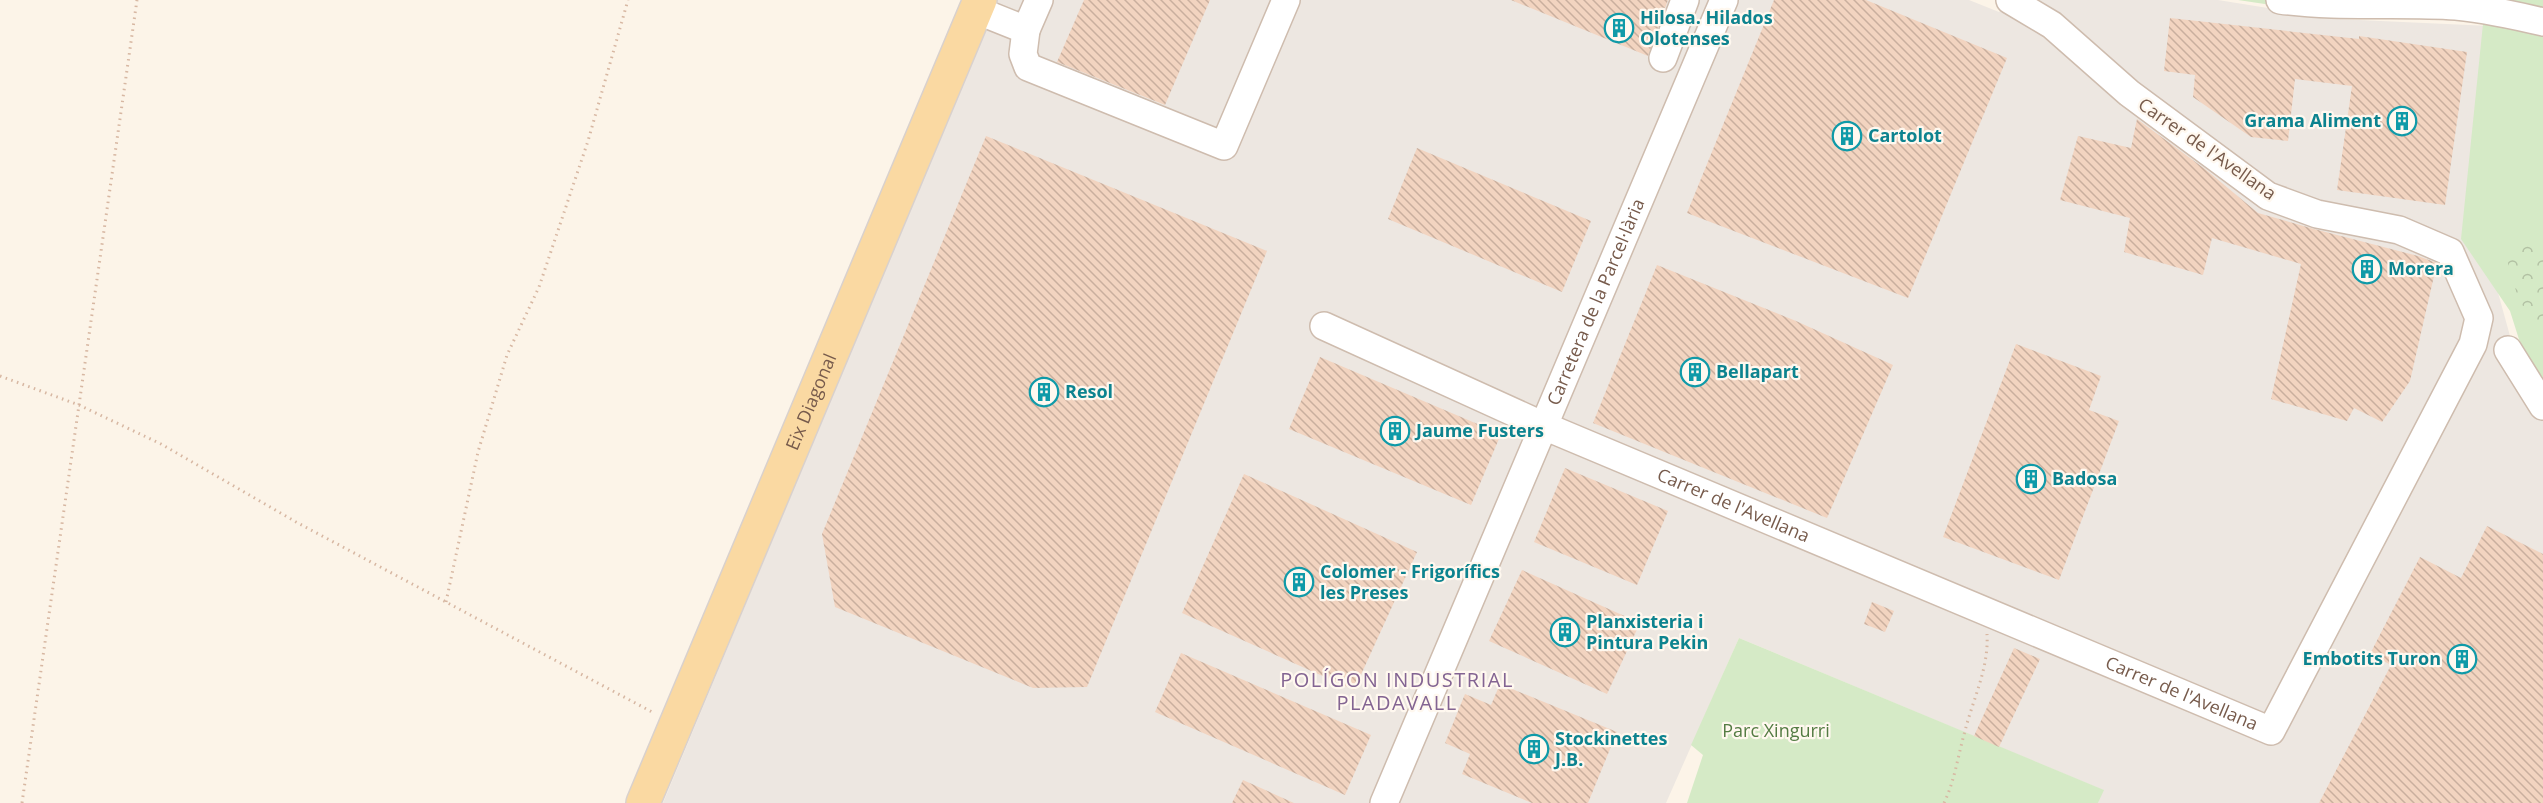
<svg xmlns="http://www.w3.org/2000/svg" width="2543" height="803" font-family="'Open Sans',sans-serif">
<defs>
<pattern id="forest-crowns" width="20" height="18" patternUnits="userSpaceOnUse" patternTransform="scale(1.5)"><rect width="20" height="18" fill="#d5eac6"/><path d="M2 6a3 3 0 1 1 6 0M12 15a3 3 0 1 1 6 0" fill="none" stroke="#b2c1a3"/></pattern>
<pattern id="building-back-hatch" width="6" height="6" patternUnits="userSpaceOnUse" patternTransform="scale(1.5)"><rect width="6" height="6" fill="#f2d4c0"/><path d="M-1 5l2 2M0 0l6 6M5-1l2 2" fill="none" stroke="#c9af9e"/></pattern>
</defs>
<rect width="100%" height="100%" fill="#fcf4e8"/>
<!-- industrial -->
<path fill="#ede7e1" d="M 997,0 L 1969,0 L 1999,12 L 2011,0 L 2218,0 L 2337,19 L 2490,26 L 2486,249 L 2510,336 L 2543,390 L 2543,803 L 2098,803 L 2103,790 L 1739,638 L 1666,803 L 663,803 Z"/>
<!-- green -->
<g fill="#d5eac6">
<path d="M 2238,0 L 2543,0 L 2543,397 L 2530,374 L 2510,311 L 2461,239 L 2484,14 L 2298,9 Z"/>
<path d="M 1739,638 L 2104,790 L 2098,803 L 1687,803 L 1703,755 L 1691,745 Z"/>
</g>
<!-- forest -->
<path fill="url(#forest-crowns)" d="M 2502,242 L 2543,244 L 2543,338 L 2518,298 Z"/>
<!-- building -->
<g fill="url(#building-back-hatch)">
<path d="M 1084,0 L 1210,0 L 1165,105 L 1057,62 Z"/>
<path d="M 1511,0 L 1668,0 L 1648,56 Z"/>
<path d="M 1774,0 L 1866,0 L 2007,58 L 1908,298 L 1687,213 Z"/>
<path d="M 2170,18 L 2359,39 L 2359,36 L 2467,52 L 2445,205 L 2337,190 L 2352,86 L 2295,79 L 2288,141 L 2251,137 L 2193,97 L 2195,75 L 2164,71 Z"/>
<path d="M 2137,119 L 2205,169 L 2258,213 L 2314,229 L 2418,256 L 2437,263 L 2410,381 L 2382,422 L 2354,408 L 2347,421 L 2271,399 L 2301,264 L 2212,238 L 2203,275 L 2124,252 L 2130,218 L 2060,200 L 2078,136 L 2131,148 Z"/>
<path d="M 986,136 L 1267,251 L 1087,687 L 1033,688 L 835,607 L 822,534 Z"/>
<path d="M 1417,148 L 1591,221 L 1562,292 L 1388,219 Z"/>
<path d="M 1657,265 L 1796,321 L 1893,365 L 1827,518 L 1593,423 Z"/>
<path d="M 2016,344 L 2101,376 L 2089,410 L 2119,421 L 2059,580 L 1943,537 Z"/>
<path d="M 1320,357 L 1501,434 L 1471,505 L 1289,429 Z"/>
<path d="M 1565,468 L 1668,511 L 1637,585 L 1534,542 Z"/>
<path d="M 1244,474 L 1417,552 L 1354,690 L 1182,613 Z"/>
<path d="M 2487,526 L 2543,554 L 2543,803 L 2319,803 L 2391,665 L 2370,654 L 2420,557 L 2461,578 Z"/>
<path d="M 1522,570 L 1640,623 L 1607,694 L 1489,641 Z"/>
<path d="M 1872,602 L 1894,611 L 1885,632 L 1864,624 Z"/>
<path d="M 2014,648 L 2040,659 L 1999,747 L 1974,736 Z"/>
<path d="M 1181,653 L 1371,735 L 1345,795 L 1155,712 Z"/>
<path d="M 1500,684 L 1617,732 L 1588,803 L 1532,803 L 1462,774 L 1470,754 L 1445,743 L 1465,694 L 1491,705 Z"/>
<path d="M 1243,780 L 1294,803 L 1232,803 Z"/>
</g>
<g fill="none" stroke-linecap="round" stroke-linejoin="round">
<!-- minor casing -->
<g stroke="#cebcae" stroke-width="30">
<g id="minor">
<path d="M 2280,0 C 2339,8 2398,2 2456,6 C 2486,9 2514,15 2543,22"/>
<path d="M 976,10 L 1026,30 L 1039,0"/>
<path d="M 1026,30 L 1023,54 L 1028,67 L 1224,146 L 1286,0"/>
<path d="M 1663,58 L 1685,0"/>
<path id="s1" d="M 1324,326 L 1544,426 L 2271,731 L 2473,344 L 2479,318 L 2450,252 L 2399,230 L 2317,214 L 2268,196 L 2129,93 L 2052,25 L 2010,0"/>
<path d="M 2508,350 L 2543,406"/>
<path id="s2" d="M 1384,803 L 1724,0"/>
</g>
</g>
<!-- major casing -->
<g stroke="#d9d1cd" stroke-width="36">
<g id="major">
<path id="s3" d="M 643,803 L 980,0"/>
</g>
</g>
<!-- path -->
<g stroke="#d7b7a2" stroke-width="3" stroke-dasharray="1.5 4.5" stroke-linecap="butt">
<path d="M 0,376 L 79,405 L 161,444 L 296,522 L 654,713"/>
<path d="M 446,602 L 478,452 L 507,355 L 539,287 L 588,141 L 628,0"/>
<path d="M 22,803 L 137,0"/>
<path d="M 1944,803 C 1955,780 1958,755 1965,731 C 1973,699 1989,668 1987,634"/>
</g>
<!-- minor -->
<use href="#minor" stroke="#fff" stroke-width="27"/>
<!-- major -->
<use href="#major" stroke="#fad9a2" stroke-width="33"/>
</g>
<!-- icons -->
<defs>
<g id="building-ring" transform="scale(1.5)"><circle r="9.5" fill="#fff8ef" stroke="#0f9aa8" stroke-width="1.5"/><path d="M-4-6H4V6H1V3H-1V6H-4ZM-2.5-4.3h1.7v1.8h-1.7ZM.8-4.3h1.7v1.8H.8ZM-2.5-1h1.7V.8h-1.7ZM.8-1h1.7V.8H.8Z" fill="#0f9aa8"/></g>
</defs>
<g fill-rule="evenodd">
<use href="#building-ring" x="1619" y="28"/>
<use href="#building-ring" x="2402" y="121"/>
<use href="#building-ring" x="1847" y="136"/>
<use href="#building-ring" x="2367" y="269"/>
<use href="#building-ring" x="1695" y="372"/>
<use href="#building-ring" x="1044" y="392"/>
<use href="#building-ring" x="1395" y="431"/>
<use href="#building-ring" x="2031" y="479"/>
<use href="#building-ring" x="1299" y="582"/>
<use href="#building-ring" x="1565" y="632"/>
<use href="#building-ring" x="2462" y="659"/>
<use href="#building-ring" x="1534" y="749"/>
</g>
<g text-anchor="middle" stroke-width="4.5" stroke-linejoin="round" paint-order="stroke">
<!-- culture labels -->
<g font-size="18" font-weight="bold" fill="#0d838f" stroke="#fff8ef" text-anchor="start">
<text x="1640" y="24">Hilosa. Hilados<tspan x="1640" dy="21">Olotenses</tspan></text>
<text x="2381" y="127" text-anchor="end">Grama Aliment</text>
<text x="1868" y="142">Cartolot</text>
<text x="2388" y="275">Morera</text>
<text x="1716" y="378">Bellapart</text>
<text x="1065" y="398">Resol</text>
<text x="1416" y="437">Jaume Fusters</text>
<text x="2052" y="485">Badosa</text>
<text x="1320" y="578">Colomer - Frigorífics<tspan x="1320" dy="21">les Preses</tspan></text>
<text x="1586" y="628">Planxisteria i<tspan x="1586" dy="21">Pintura Pekin</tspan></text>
<text x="2441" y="665" text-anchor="end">Embotits Turon</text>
<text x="1555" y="745">Stockinettes<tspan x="1555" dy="21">J.B.</tspan></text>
</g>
<!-- street labels -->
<g font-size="18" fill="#775b4c" stroke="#fff8ef">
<text transform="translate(2207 149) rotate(35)" y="6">Carrer de l'Avellana</text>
<text dy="6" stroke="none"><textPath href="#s2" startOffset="544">Carretera de la Parcel·lària</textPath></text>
<text dy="6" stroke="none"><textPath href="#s3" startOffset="435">Eix Diagonal</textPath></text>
<text dy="6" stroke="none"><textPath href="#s1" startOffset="447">Carrer de l'Avellana</textPath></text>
<text dy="6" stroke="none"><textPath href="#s1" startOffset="933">Carrer de l'Avellana</textPath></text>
</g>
<!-- park labels -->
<g font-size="18" fill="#547c43" stroke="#fff8ef">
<text x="1776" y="737">Parc Xingurri</text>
</g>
<!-- neighbourhood labels -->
<g font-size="20" letter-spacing="1.5" fill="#836492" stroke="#fff8ef">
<text x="1397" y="687">POLÍGON INDUSTRIAL<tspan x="1397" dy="23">PLADAVALL</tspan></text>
</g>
</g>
</svg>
